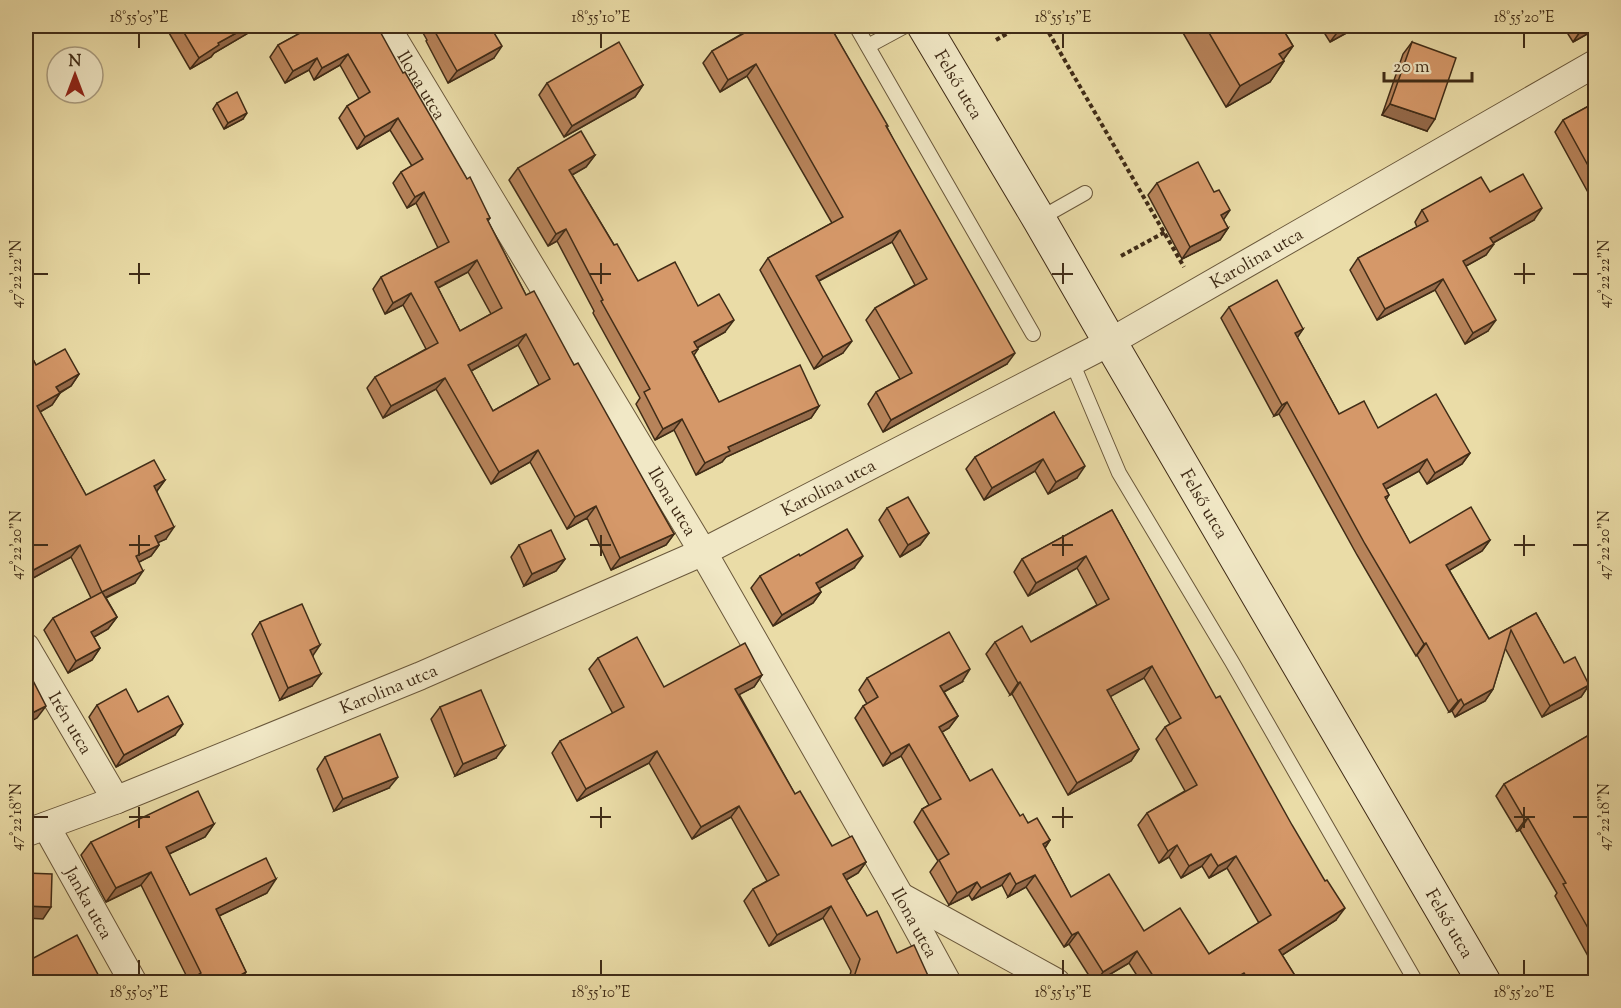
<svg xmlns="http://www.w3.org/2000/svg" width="1621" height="1008" font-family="'Sorts Mill Goudy',serif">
<rect width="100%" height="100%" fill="#eadca7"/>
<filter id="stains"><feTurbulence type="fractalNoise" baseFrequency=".00333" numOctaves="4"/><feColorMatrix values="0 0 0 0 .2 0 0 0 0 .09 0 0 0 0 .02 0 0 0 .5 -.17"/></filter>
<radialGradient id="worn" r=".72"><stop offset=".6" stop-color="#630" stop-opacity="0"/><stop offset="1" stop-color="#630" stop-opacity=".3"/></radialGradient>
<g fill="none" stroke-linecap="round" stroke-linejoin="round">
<!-- lane casing -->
<g stroke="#6a583b" stroke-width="16">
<g id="lane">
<path d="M 856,26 L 1033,334"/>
<path d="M 868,46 L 905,26"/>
<path d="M 1039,219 L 1085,193"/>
<path d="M 1072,362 L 1119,473 L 1232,662 L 1416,982"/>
</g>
</g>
<!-- street casing -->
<g stroke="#6a583b" stroke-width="29">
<g id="street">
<path id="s1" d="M 386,26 L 703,552 L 900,896 L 947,982"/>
<path id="s2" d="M 26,647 L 116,800"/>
<path id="s3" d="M 46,826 L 133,982"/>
<path id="s4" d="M 26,833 L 116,800 L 420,676 L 703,552 L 1110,342 L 1596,63"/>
<path d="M 900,896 L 1056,982"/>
</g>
</g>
<!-- secondary casing -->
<g stroke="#402c17" stroke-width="35">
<g id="secondary">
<path id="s5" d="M 924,26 L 1039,219 L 1110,342 L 1484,982"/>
</g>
</g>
<!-- path -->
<g stroke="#402c17" stroke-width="4" stroke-dasharray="4.5 3" stroke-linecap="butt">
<path d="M 1045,26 L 1184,267"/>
<path d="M 996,40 L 1020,26"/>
<path d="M 1121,256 L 1165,232"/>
</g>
<!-- lane -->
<use href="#lane" stroke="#f1e8c6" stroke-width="14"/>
<!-- street -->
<use href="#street" stroke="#f1e8c6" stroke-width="27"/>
<!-- secondary -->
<use href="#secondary" stroke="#f1e8c6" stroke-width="33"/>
</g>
<!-- wall -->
<g fill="#b7835a" stroke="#402c17" stroke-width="1.5" fill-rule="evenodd">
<path d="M 165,26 L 260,26 L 214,53 L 211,57 L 190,69 Z"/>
<path d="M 313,26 L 403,73 L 490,218 L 488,221 L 526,295 L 574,365 L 674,534 L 666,545 L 611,570 L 587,518 L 567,529 L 530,462 L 491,484 L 436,389 L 383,418 L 367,388 L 375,377 L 426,349 L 403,305 L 385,314 L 373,289 L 381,277 L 438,248 L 416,203 L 407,208 L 393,183 L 401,172 L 412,166 L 390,130 L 357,149 L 339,118 L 347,106 L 359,99 L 340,65 L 314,80 L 309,70 L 285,83 L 270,57 L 278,45 ZM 468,272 L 491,314 L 460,331 L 438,288 ZM 518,345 L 539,385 L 493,411 L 471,371 Z"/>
<path d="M 419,26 L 490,26 L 494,58 L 448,83 L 426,41 L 427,40 Z"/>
<path d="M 743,26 L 830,26 L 887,127 L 1007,364 L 883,432 L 868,404 L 876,392 L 900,379 L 866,320 L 875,308 L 915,285 L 892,242 L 819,281 L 843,353 L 814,369 L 760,270 L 768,258 L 832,223 L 747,76 L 720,92 L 703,63 L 712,51 L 747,31 Z"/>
<path d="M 1179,26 L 1281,26 L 1293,46 L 1283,60 L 1284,61 L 1270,82 L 1226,107 Z"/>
<path d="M 1320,26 L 1359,26 L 1330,42 Z"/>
<path d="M 1563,26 L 1596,26 L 1596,29 L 1573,42 Z"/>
<path d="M 1412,42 L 1427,131 L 1382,115 L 1403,54 Z"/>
<path d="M 547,83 L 643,85 L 635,97 L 564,137 L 539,95 Z"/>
<path d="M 1596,102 L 1596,207 L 1555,132 L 1563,120 Z"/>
<path d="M 217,103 L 243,119 L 224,129 L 213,109 Z"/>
<path d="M 595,155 L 586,167 L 572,175 L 614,245 L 638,281 L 698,306 L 725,332 L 697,348 L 698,349 L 694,355 L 719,402 L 819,406 L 811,418 L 726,457 L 722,462 L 696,475 L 674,430 L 655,440 L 636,404 L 640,398 L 593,313 L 594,311 L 557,241 L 548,246 L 509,180 L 518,168 Z"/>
<path d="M 1157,183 L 1223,219 L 1228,228 L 1220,240 L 1182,259 L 1148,195 Z"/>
<path d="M 1490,192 L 1534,220 L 1493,243 L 1486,255 L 1466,266 L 1488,331 L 1465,344 L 1435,290 L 1377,320 L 1350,270 L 1358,258 L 1417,227 L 1415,222 L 1422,210 Z"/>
<path d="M 1229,307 L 1303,329 L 1297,337 L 1339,414 L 1378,428 L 1470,453 L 1462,464 L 1427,484 L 1419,471 L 1386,489 L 1389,495 L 1386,500 L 1410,543 L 1490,540 L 1482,551 L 1449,570 L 1489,639 L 1536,613 L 1564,663 L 1589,685 L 1581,697 L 1542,717 L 1505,648 L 1493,689 L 1485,701 L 1455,717 L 1452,711 L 1449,712 L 1417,655 L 1416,656 L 1357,555 L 1279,414 L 1274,416 L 1221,318 Z"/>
<path d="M 26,346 L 36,365 L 79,374 L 71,386 L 60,393 L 52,405 L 40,412 L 86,495 L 165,480 L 157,491 L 166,539 L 158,542 L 159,545 L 151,556 L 139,562 L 135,583 L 106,598 L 117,617 L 108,629 L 94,637 L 100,648 L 92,660 L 68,673 L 44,630 L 53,618 L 91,598 L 71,557 L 26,582 Z"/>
<path d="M 1054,412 L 1077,478 L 1048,494 L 1035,471 L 984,500 L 966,469 L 975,457 Z"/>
<path d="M 887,508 L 929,533 L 920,545 L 900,557 L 879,520 Z"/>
<path d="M 1112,510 L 1336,920 L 1282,955 L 1299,982 L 1141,982 L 1129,963 L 1097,982 L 1093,982 L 1069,944 L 1064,947 L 1026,887 L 1008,897 L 1002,885 L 972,900 L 969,895 L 949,905 L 930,872 L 938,861 L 914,822 L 922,809 L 929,805 L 901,756 L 883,766 L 855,718 L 863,706 L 867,704 L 859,690 L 867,678 L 962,682 L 944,692 L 958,716 L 949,728 L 942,732 L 970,781 L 1020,816 L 1050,840 L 1045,848 L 1071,897 L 1144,931 L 1209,954 L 1259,923 L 1227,868 L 1209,878 L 1202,866 L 1181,878 L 1169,857 L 1159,863 L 1138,825 L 1147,813 L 1185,791 L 1156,739 L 1165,727 L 1170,724 L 1144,678 L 1110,696 L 1139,749 L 1131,761 L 1068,795 L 1012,694 L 1010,695 L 986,654 L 995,642 L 1031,642 L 1097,605 L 1077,568 L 1028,596 L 1014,572 L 1022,559 Z"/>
<path d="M 519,545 L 565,559 L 556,571 L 524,586 L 511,557 Z"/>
<path d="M 800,556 L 854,568 L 819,588 L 821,592 L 813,603 L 773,626 L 751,588 L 760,576 Z"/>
<path d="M 260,622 L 313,656 L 312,686 L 280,700 L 252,634 Z"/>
<path d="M 598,658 L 664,687 L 762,675 L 754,687 L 739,694 L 795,794 L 832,846 L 866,862 L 858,873 L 846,880 L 867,916 L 897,953 L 930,980 L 928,982 L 845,982 L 849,980 L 851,971 L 823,918 L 769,946 L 744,901 L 753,889 L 767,881 L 731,817 L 692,839 L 649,763 L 577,801 L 552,753 L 560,741 L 613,714 L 589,669 Z"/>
<path d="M 97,705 L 138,712 L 175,735 L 116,767 L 89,717 Z"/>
<path d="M 440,707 L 496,758 L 455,776 L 431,719 Z"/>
<path d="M 1596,731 L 1596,952 L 1588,956 L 1555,896 L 1557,893 L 1520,830 L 1517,831 L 1496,796 L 1504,784 Z"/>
<path d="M 325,757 L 389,788 L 334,811 L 317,769 Z"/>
<path d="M 214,824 L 205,837 L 169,854 L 190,895 L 267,893 L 219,916 L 246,972 L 241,980 L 243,982 L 188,982 L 189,981 L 141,885 L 106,902 L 81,855 L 91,842 Z"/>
</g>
<!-- shaded-wall -->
<g fill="#956a4a" stroke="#402c17" stroke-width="1.5">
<path d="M 249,26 L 260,26 L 214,53 L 211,57 L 190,69 L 199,58 L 218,43 Z"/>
<path d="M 1342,26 L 1359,26 L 1330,42 Z"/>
<path d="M 1584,26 L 1596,26 L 1596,29 L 1573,42 Z"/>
<path d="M 502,46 L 494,58 L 448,83 L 457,71 Z"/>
<path d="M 1293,46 L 1281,63 L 1284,61 L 1270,82 L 1226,107 L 1240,86 L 1279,54 Z"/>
<path d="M 348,54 L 340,65 L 314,80 L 322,68 Z"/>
<path d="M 317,58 L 309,70 L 285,83 L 293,71 Z"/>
<path d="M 756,64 L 747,76 L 720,92 L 728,80 Z"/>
<path d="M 643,85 L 635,97 L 564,137 L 572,126 Z"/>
<path d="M 1390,104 L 1435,119 L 1427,131 L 1382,115 Z"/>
<path d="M 247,113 L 243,119 L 224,129 L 228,123 Z"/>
<path d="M 398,118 L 390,130 L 357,149 L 365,137 Z"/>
<path d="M 595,155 L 586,167 L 561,181 L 569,170 Z"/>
<path d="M 424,192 L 416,203 L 407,208 L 415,197 Z"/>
<path d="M 1542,208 L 1534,220 L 1482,249 L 1490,238 Z"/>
<path d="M 1230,210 L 1222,222 L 1221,215 Z"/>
<path d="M 1228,228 L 1220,240 L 1182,259 L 1190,247 Z"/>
<path d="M 566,229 L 557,241 L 548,246 L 556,234 Z"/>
<path d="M 900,230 L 892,242 L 807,287 L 816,276 Z"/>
<path d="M 1494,244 L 1486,255 L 1455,272 L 1463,261 Z"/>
<path d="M 477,260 L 468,272 L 426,294 L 435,282 Z"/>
<path d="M 1443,279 L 1435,290 L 1377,320 L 1385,309 Z"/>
<path d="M 411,293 L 403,305 L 385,314 L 393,303 Z"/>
<path d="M 734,320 L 725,332 L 686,354 L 694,342 Z"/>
<path d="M 1496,320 L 1488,331 L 1465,344 L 1473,333 Z"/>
<path d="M 1303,329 L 1295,341 L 1295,333 Z"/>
<path d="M 526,334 L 518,345 L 460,377 L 468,365 Z"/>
<path d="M 852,341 L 843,353 L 814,369 L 823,357 Z"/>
<path d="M 1015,353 L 1007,364 L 883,432 L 891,420 Z"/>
<path d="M 79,374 L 71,386 L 48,399 L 56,387 Z"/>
<path d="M 445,378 L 436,389 L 383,418 L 391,406 Z"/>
<path d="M 60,393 L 52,405 L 29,418 L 37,406 Z"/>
<path d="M 1287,402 L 1279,414 L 1274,416 L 1282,405 Z"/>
<path d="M 819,406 L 811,418 L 726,457 L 722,462 L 696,475 L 705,463 L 728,447 Z"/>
<path d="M 682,419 L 674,430 L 655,440 L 663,429 Z"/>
<path d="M 538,450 L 530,462 L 491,484 L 499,472 Z"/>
<path d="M 1470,453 L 1462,464 L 1427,484 L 1435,473 Z"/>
<path d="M 1043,459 L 1035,471 L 984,500 L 992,488 Z"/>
<path d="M 1427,459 L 1419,471 L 1375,495 L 1383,484 Z"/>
<path d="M 1085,466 L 1077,478 L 1048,494 L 1056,482 Z"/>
<path d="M 165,480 L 156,492 L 154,486 Z"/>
<path d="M 596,506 L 587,518 L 567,529 L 575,517 Z"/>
<path d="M 174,527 L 166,539 L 147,548 L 155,536 Z"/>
<path d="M 929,533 L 920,545 L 900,557 L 908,545 Z"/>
<path d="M 674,534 L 666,545 L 611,570 L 620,558 Z"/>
<path d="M 1490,540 L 1482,551 L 1438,577 L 1446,565 Z"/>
<path d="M 80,545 L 71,557 L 26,582 L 26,574 Z"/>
<path d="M 159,545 L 151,556 L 127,568 L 136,556 Z"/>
<path d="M 863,556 L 854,568 L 808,595 L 816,583 Z"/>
<path d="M 1086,556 L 1077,568 L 1028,596 L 1036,583 Z"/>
<path d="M 565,559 L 556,571 L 524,586 L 532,574 Z"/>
<path d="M 143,571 L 135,583 L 94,603 L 102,592 Z"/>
<path d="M 821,592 L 813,603 L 773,626 L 782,615 Z"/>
<path d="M 117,617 L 108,629 L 83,643 L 91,632 Z"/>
<path d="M 1426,643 L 1417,655 L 1416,656 L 1424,644 Z"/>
<path d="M 320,645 L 312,657 L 310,650 Z"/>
<path d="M 100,648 L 92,660 L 68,673 L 76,661 Z"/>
<path d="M 1152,666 L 1144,678 L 1099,703 L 1107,690 Z"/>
<path d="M 970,669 L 962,682 L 932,698 L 940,686 Z"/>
<path d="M 321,674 L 312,686 L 280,700 L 288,688 Z"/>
<path d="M 762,675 L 754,687 L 727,701 L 735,689 Z"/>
<path d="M 1020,682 L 1012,694 L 1010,695 L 1018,683 Z"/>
<path d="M 1589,685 L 1581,697 L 1542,717 L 1550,706 Z"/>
<path d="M 1493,689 L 1485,701 L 1455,717 L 1464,705 Z"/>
<path d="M 1461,699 L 1452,711 L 1449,712 L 1458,701 Z"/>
<path d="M 46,706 L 37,718 L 26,724 L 26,716 Z"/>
<path d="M 958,716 L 949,728 L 930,739 L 939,727 Z"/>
<path d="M 183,724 L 175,735 L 116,767 L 124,755 Z"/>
<path d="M 909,744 L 901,756 L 883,766 L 891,754 Z"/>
<path d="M 505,746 L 496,758 L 455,776 L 463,764 Z"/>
<path d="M 1139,749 L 1131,761 L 1068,795 L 1077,783 Z"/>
<path d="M 657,751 L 649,763 L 577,801 L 586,789 Z"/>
<path d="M 398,777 L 389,788 L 334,811 L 343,799 Z"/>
<path d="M 739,806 L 731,817 L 692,839 L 701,827 Z"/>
<path d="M 1528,818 L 1520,830 L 1517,831 L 1525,820 Z"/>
<path d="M 214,824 L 205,837 L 156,860 L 166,847 Z"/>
<path d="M 1050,840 L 1042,852 L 1043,844 Z"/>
<path d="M 1177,845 L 1169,857 L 1159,863 L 1168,851 Z"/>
<path d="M 1211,854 L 1202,866 L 1181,878 L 1189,866 Z"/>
<path d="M 1236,856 L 1227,868 L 1209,878 L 1218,866 Z"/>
<path d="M 866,862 L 858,873 L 835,886 L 843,874 Z"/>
<path d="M 151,872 L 141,885 L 106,902 L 116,888 Z"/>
<path d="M 1010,873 L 1002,885 L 972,900 L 981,888 Z"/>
<path d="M 1035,875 L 1026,887 L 1008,897 L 1016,884 Z"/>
<path d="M 276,879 L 267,893 L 206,922 L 216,909 Z"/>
<path d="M 977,882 L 969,895 L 949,905 L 957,893 Z"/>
<path d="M 26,906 L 51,907 L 43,919 L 26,918 Z"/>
<path d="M 831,906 L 823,918 L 769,946 L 777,935 Z"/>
<path d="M 1345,908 L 1336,920 L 1270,963 L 1279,950 Z"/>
<path d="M 1078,932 L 1069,944 L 1064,947 L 1072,935 Z"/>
<path d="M 1596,946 L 1596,952 L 1588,956 Z"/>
<path d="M 1137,951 L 1129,963 L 1097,982 L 1096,982 L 1103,972 Z"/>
<path d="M 1244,973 L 1238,982 L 1229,982 Z"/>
</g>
<!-- building -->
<g fill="#d59869" stroke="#402c17" stroke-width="1.5" fill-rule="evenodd">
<path d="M 180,26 L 249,26 L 218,43 L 219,45 L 199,58 Z"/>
<path d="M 313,26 L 377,26 L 403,73 L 405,72 L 467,179 L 470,177 L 490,218 L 487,219 L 526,295 L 534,291 L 574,365 L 578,363 L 674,534 L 620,558 L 596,506 L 575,517 L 538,450 L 499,472 L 445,378 L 391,406 L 375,377 L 438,343 L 411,293 L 393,303 L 381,277 L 449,242 L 424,192 L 415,197 L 401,172 L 423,159 L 398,118 L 365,137 L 347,106 L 370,92 L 348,54 L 322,68 L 317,58 L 293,71 L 278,45 ZM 477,260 L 502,308 L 460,331 L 435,282 ZM 526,334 L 550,379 L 493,411 L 468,365 Z"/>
<path d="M 434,26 L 490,26 L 502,46 L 457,71 L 434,30 L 436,29 Z"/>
<path d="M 757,26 L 830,26 L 888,126 L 886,126 L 1015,353 L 891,420 L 876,392 L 912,373 L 875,308 L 927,279 L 900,230 L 816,276 L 852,341 L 823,357 L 768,258 L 843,217 L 756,64 L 728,80 L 712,51 Z"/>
<path d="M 1205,26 L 1281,26 L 1293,46 L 1279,54 L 1284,61 L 1240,86 Z"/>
<path d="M 619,42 L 643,85 L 572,126 L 547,83 Z"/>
<path d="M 1412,42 L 1456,58 L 1435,119 L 1390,104 Z"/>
<path d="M 237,92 L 247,113 L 228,123 L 217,103 Z"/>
<path d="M 1596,102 L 1596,180 L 1563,120 Z"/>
<path d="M 581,131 L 595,155 L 569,170 L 614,245 L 617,244 L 638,281 L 675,262 L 698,306 L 719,294 L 734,320 L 694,342 L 698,349 L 692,352 L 719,402 L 800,365 L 819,406 L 728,447 L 730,451 L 705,463 L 682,419 L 663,429 L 644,392 L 650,389 L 601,301 L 603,300 L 566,229 L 556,234 L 518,168 Z"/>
<path d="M 1198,162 L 1214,192 L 1219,190 L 1230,210 L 1221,215 L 1228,228 L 1190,247 L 1157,183 Z"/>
<path d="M 1523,174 L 1542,208 L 1490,238 L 1494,244 L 1463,261 L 1496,320 L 1473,333 L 1443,279 L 1385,309 L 1358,258 L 1428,221 L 1422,210 L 1481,177 L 1490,192 Z"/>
<path d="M 1277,280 L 1303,329 L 1295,333 L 1339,414 L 1364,401 L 1378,428 L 1436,394 L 1470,453 L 1435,473 L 1427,459 L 1383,484 L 1389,495 L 1385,497 L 1410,543 L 1471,507 L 1490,540 L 1446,565 L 1489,639 L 1536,613 L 1564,663 L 1575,657 L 1589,685 L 1550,706 L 1511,630 L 1493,689 L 1464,705 L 1461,699 L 1458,701 L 1426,643 L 1424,644 L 1365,544 L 1287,402 L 1282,405 L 1229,307 Z"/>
<path d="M 26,346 L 36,365 L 65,349 L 79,374 L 56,387 L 60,393 L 37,406 L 86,495 L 154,460 L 165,480 L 154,486 L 174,527 L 155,536 L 159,545 L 136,556 L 143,571 L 102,592 L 80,545 L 26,574 Z"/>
<path d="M 1054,412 L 1085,466 L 1056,482 L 1043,459 L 992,488 L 975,457 Z"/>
<path d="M 908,497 L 929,533 L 908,545 L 887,508 Z"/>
<path d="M 1112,510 L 1216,698 L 1220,696 L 1292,825 L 1325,881 L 1327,880 L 1345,908 L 1279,950 L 1299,982 L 1250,982 L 1244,973 L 1229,982 L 1157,982 L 1137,951 L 1103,972 L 1078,932 L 1072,935 L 1035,875 L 1016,884 L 1010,873 L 981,888 L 977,882 L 957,893 L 939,860 L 949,854 L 922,809 L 941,799 L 909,744 L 891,754 L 863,706 L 878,697 L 867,678 L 949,632 L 970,669 L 940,686 L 958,716 L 939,727 L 970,781 L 992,769 L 1020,816 L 1023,814 L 1028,823 L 1037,818 L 1050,840 L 1043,844 L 1071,897 L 1109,874 L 1144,931 L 1180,908 L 1209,954 L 1271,915 L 1236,856 L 1218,866 L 1211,854 L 1189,866 L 1177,845 L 1168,851 L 1147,813 L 1197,785 L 1165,727 L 1181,718 L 1152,666 L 1107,690 L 1139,749 L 1077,783 L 1020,682 L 1018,683 L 995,642 L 1022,626 L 1031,642 L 1109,599 L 1086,556 L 1036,583 L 1022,559 Z"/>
<path d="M 847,529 L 863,556 L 816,583 L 821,592 L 782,615 L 760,576 L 799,554 L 800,556 Z"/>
<path d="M 551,530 L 565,559 L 532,574 L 519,545 Z"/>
<path d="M 102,592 L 117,617 L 91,632 L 100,648 L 76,661 L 53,618 Z"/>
<path d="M 302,604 L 320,645 L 310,650 L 321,674 L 288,688 L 260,622 Z"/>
<path d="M 637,637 L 664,687 L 745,643 L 762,675 L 735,689 L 795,794 L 800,791 L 832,846 L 852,836 L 866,862 L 843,874 L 867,916 L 877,911 L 897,953 L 914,945 L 930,980 L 924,982 L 845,982 L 854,977 L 860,959 L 831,906 L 777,935 L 753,889 L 779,875 L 739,806 L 701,827 L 657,751 L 586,789 L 560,741 L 624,707 L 598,658 Z"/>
<path d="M 26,667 L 46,706 L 26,716 Z"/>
<path d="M 126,689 L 138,712 L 168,696 L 183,724 L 124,755 L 97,705 Z"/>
<path d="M 481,690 L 505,746 L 463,764 L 440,707 Z"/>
<path d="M 1596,731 L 1596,942 L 1563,884 L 1566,883 L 1528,818 L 1525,820 L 1504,784 Z"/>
<path d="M 380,734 L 398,777 L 343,799 L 325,757 Z"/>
<path d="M 198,791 L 214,824 L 166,847 L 190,895 L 266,858 L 276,879 L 216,909 L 246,972 L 239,976 L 243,982 L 191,982 L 190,980 L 201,973 L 151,872 L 116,888 L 91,842 Z"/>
<path d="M 26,873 L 52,874 L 51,907 L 26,906 Z"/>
<path d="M 77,935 L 102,982 L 26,982 L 26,962 Z"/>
<path d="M 1384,978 L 1387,982 L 1376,982 Z"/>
</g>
<!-- ticks -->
<path fill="none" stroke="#402c17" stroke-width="2" d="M 139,33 L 139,48M 601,33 L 601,48M 1063,33 L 1063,48M 1524,33 L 1524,48M 139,263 L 139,284M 601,263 L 601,284M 1063,263 L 1063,284M 1524,263 L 1524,284M 33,274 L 48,274M 129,274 L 150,274M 590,274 L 611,274M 1052,274 L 1073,274M 1514,274 L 1535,274M 1573,274 L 1588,274M 139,535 L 139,556M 601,535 L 601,556M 1063,535 L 1063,556M 1524,535 L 1524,556M 33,545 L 48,545M 129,545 L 150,545M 590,545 L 611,545M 1052,545 L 1073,545M 1514,545 L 1535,545M 1573,545 L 1588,545M 139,807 L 139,828M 601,807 L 601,828M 1063,807 L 1063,828M 1524,807 L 1524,828M 33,817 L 48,817M 129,817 L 150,817M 590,817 L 611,817M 1052,817 L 1073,817M 1514,817 L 1535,817M 1573,817 L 1588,817M 139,960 L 139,975M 601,960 L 601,975M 1063,960 L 1063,975M 1524,960 L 1524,975"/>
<g text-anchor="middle" stroke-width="4.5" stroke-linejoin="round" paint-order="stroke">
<!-- street labels -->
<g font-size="18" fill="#402c17" stroke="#f1e8c6">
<text dy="6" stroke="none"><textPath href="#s1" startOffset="69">Ilona utca</textPath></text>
<text dy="6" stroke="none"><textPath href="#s5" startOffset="68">Felső utca</textPath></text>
<text dy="6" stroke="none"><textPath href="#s4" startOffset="1360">Karolina utca</textPath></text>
<text dy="6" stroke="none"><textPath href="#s4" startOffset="874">Karolina utca</textPath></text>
<text dy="6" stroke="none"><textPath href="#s1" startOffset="555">Ilona utca</textPath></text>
<text dy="6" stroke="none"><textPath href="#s5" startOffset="554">Felső utca</textPath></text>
<text dy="6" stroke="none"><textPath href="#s4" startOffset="390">Karolina utca</textPath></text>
<text dy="6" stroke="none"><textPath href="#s2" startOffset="88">Irén utca</textPath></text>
<text dy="6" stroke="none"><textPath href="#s3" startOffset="88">Janka utca</textPath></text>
<text dy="6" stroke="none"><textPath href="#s1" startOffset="1041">Ilona utca</textPath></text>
<text dy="6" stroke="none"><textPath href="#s5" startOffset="1040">Felső utca</textPath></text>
</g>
</g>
<!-- margin -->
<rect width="1621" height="1008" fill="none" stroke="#eadca7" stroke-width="66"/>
<!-- north arrow -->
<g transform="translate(75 75)"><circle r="28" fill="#f1e8c6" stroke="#aa9d80" stroke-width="1.5"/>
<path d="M0-4.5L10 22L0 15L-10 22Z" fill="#8f2418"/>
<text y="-9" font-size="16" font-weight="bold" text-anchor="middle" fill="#402c17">N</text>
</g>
<!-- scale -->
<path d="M1384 72v9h88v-9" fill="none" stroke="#402c17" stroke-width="3"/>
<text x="1393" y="72" font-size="18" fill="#402c17" stroke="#f1e8c6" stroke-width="4.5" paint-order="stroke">20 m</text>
<rect x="33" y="33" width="1555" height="942" fill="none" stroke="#402c17" stroke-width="2"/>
<g font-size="15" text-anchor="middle" fill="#402c17">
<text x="139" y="22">18°55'05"E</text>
<text x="601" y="22">18°55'10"E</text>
<text x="1063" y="22">18°55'15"E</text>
<text x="1524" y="22">18°55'20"E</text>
<text transform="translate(16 274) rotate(-90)" y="5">47°22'22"N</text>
<text transform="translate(1604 274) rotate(-90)" y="5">47°22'22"N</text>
<text transform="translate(16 545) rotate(-90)" y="5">47°22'20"N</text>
<text transform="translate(1604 545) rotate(-90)" y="5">47°22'20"N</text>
<text transform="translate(16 817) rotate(-90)" y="5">47°22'18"N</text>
<text transform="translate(1604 817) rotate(-90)" y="5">47°22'18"N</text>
<text x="139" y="997">18°55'05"E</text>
<text x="601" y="997">18°55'10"E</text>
<text x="1063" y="997">18°55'15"E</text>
<text x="1524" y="997">18°55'20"E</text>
</g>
<rect width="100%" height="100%" filter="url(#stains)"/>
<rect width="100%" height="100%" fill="url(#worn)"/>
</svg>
